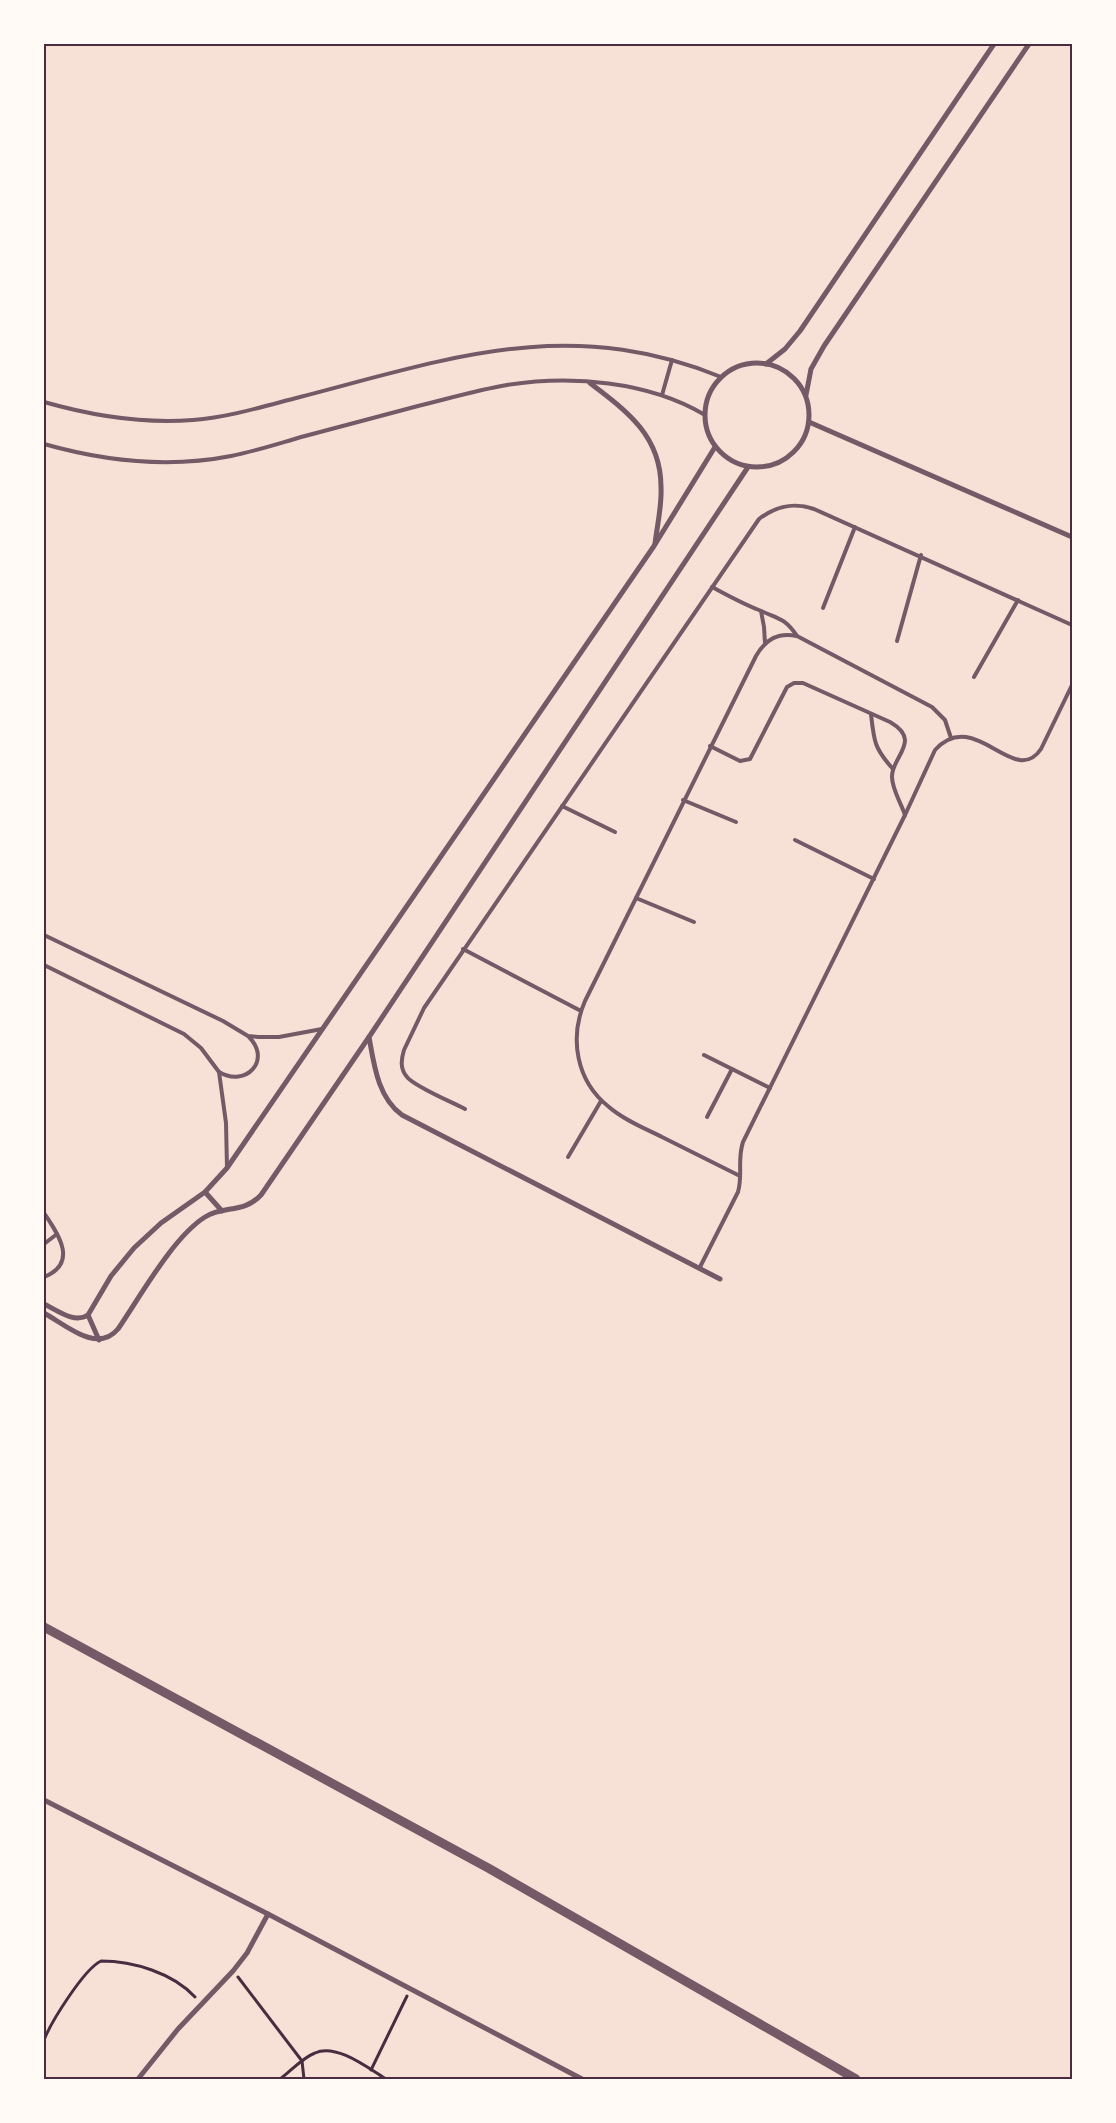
<svg xmlns="http://www.w3.org/2000/svg" width="1116" height="2123" font-family="'Source Sans 3',sans-serif">
<rect width="100%" height="100%" fill="#f7e1d7"/>
<g fill="none" stroke-linecap="round" stroke-linejoin="round">
<!-- path -->
<g stroke="#4a2c40" stroke-width="3">
<path d="M 238,1977 L 302,2061 L 304,2079"/>
<path d="M 44,2040 C 51,2022 84,1969 101,1961 C 133,1961 173,1973 195,1997"/>
<path d="M 371,2070 L 407,1996"/>
<path d="M 280,2079 C 291,2071 302,2058 315,2053 C 336,2043 368,2068 386,2079"/>
</g>
<!-- service -->
<g stroke="#755966" stroke-width="4">
<path d="M 662,395 L 672,360"/>
<path d="M 44,402 C 93,416 142,424 193,420 C 230,417 265,406 300,397 C 450,358 569,315 721,377"/>
<path d="M 44,444 C 104,461 170,468 231,456 C 256,451 280,443 305,436 C 342,426 380,416 418,406 C 447,399 477,390 507,385 C 571,375 648,381 705,415"/>
<path d="M 712,587 C 727,595 743,604 759,610 C 778,619 784,617 797,636"/>
<path d="M 823,608 L 855,527"/>
<path d="M 761,611 L 764,627 L 765,643"/>
<path d="M 897,641 L 921,555"/>
<path d="M 974,677 L 1018,600"/>
<path d="M 871,714 C 874,741 874,748 893,769"/>
<path d="M 710,746 L 740,761 L 750,759 L 787,687 L 794,683 L 803,683 L 890,722 C 923,741 891,757 892,777 C 892,789 901,803 905,815"/>
<path d="M 683,800 L 736,822"/>
<path d="M 562,806 L 615,832"/>
<path d="M 795,840 L 874,879"/>
<path d="M 636,898 L 694,922"/>
<path d="M 44,935 L 223,1021 L 248,1036 L 258,1037 L 279,1037 L 322,1029"/>
<path d="M 463,949 L 581,1011"/>
<path d="M 44,965 L 184,1034 L 201,1048 L 219,1072 L 226,1123 L 227,1168"/>
<path d="M 704,1055 L 770,1088"/>
<path d="M 219,1072 C 246,1088 272,1060 249,1037"/>
<path d="M 465,1109 C 452,1102 415,1087 407,1077 C 400,1069 401,1060 404,1050 L 424,1008 L 759,519 C 776,506 793,502 814,509 L 1072,625"/>
<path d="M 707,1117 L 732,1069"/>
<path d="M 568,1157 L 601,1101"/>
<path d="M 740,1176 C 714,1163 688,1150 662,1137 C 644,1128 624,1120 609,1107 C 576,1081 569,1038 585,1001 L 756,656 C 766,639 778,632 797,636 L 932,707 L 945,720 L 951,738"/>
<path d="M 44,1213 C 58,1234 79,1263 44,1277"/>
<path d="M 44,1244 L 57,1234"/>
<path d="M 700,1267 L 738,1192 C 743,1175 737,1160 743,1142 L 905,815 L 935,750 C 975,706 1014,789 1041,749 L 1072,685"/>
</g>
<!-- minor -->
<g stroke="#755966" stroke-width="5">
<circle cx="757" cy="415" r="52"/>
<path d="M 766,364 L 785,349 L 800,331 L 994,44"/>
<path d="M 590,383 C 627,411 661,436 661,487 C 662,506 657,526 655,544"/>
<path d="M 806,395 L 811,369 L 824,346 L 1029,44"/>
<path d="M 809,422 L 1072,537"/>
<path d="M 369,1037 C 374,1065 378,1098 402,1115 L 720,1279"/>
<path d="M 205,1192 L 222,1211"/>
<path d="M 44,1304 C 57,1310 74,1324 88,1315 L 111,1276 L 134,1248 L 161,1223 L 205,1192 L 227,1168 L 654,546 L 715,447"/>
<path d="M 44,1313 C 66,1325 97,1354 118,1329 C 140,1297 173,1237 205,1217 C 224,1205 243,1214 261,1195 L 369,1037 L 748,467"/>
<path d="M 88,1315 L 99,1340"/>
<path d="M 44,1800 L 268,1914 L 582,2079"/>
<path d="M 138,2079 L 178,2029 L 233,1971 L 247,1953 L 268,1914"/>
</g>
<!-- tertiary -->
<path stroke="#755966" stroke-width="9" d="M 44,1627 L 490,1869 L 856,2079"/>
</g>
<!-- border -->
<rect width="1116" height="2123" fill="none" stroke="#fffaf5" stroke-width="90"/>
<rect x="45" y="45" width="1026" height="2033" fill="none" stroke="#4a2c40" stroke-width="2"/>
</svg>
